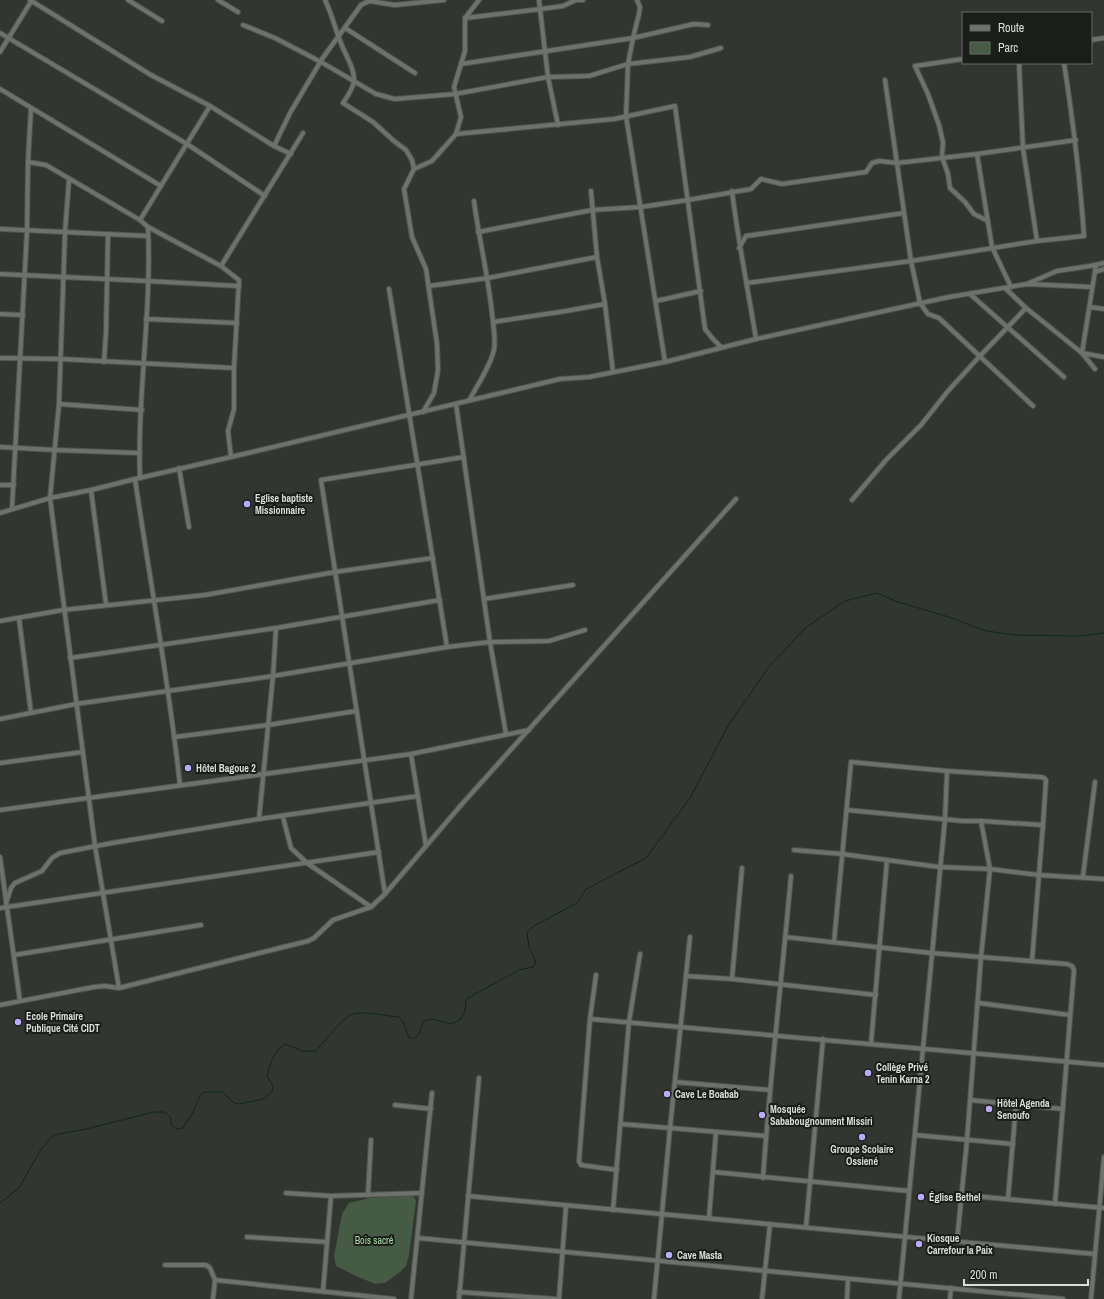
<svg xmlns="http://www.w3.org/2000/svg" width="1104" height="1299" font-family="'Archivo Narrow',sans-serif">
<rect width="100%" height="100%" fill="#313630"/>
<!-- green -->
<path fill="#455b43" d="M 413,1195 L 416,1201 L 409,1255 L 406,1266 L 400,1272 L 385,1283 L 375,1284 L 354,1275 L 336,1266 L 334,1256 L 342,1214 L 349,1203 L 370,1198 Z"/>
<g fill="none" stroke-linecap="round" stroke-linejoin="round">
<!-- stream -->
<path stroke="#0e290d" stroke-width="1" d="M 0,1203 L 19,1188 L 41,1149 L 54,1135 L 86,1129 L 154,1112 L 165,1112 L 170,1117 L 172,1126 L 177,1129 L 183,1128 L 192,1114 L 201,1094 L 205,1092 L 222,1092 L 234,1103 L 239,1104 L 263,1099 L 272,1092 L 273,1086 L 267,1076 C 271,1062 273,1052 285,1044 L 303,1051 L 316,1051 C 323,1043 344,1016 353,1014 C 366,1011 386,1016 399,1017 L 403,1021 L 409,1038 C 420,1040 420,1031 423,1022 L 431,1019 L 452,1024 L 461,1019 L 465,1011 L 466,999 L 519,970 L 533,967 L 536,962 L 529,947 L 527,933 L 532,927 L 577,903 L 586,889 L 646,858 L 690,798 L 728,726 L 768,668 L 805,628 L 845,601 L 877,593 L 898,602 L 949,617 L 986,631 L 1015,635 L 1080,636 L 1104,633"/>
<!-- street casing -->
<g stroke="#4f534e" stroke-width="6">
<g id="street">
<path d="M 30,0 L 151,75 L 210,106 L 274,146 L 291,154"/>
<path d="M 128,0 L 162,21"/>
<path d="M 218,0 L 238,12"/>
<path d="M 325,0 C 332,14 335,29 341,43 C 345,55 355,68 354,81 C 353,89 347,97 343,103 L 373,122 L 394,141 L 406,150 L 412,160 L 414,169"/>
<path d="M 539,0 L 548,77 L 558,125"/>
<path d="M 637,0 L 640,7 L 639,14 L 633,38 L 628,64 L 626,116 L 665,362"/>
<path d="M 465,18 L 541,9 L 563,6 L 576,0 L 583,0"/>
<path d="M 243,25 L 275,38 L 321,62 L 376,94 L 395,99 L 455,94 L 548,77 L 589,76 L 628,64 L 690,57 L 721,48"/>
<path d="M 345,28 L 415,73"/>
<path d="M 0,33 L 187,144 L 265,196"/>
<path d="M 1091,40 L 1104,38"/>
<path d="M 0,52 L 32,0"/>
<path d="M 963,59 L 915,66 L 928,94 L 939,125 L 943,142 L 942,157 L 948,174 L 950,188 L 965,202 L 974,214 L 988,221"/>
<path d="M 1019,63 L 1023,148 L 1037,241"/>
<path d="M 461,64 L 633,38 L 694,24 L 708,25"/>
<path d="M 885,80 L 911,261 L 920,303 L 928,314 L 939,318 L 1033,406"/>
<path d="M 0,89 L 161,186"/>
<path d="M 456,134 L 614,119 L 675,106 L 705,329 L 713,339 L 721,347"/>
<path d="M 274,146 L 290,113 L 322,59 L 361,5 L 369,1 L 395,5 L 444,0"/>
<path d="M 977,154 L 992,247 L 1011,287"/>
<path d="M 28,162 L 46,165 L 140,220 L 148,227 L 221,266 L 239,280 L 234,368 L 234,409 L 228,431 L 231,457"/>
<path d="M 69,180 L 65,232 L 59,404 L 50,498 L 95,846 L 119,988"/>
<path d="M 591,191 L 597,257 L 605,304 L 613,372"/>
<path d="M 732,191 C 738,241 748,289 756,339"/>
<path d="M 140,220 L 210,106"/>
<path d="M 0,229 L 148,236"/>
<path d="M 478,232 L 592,210 L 641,207 L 688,200 L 751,189 L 761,179 L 782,184 L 866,172 L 872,163 L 879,161 L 897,163 L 977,154 L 1076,140"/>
<path d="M 739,248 L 746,236 L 904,213"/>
<path d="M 1096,265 L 1082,353 L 1104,357"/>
<path d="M 221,266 L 303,133"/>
<path d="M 1095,272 L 1104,269"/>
<path d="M 0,274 L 147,281 L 239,286"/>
<path d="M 747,283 L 911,261 L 1037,241 L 1084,236 C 1080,178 1073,121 1064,63"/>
<path d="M 1029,283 L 1057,271 L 1090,266 L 1104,263"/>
<path d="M 429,286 L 488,278 L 597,257"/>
<path d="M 1005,288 L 1026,308 L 1082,353 L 1095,369"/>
<path d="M 389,289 L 447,647"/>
<path d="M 970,294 L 1064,377"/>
<path d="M 656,301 L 701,291"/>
<path d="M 1090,307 L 1104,309"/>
<path d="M 0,314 L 23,315"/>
<path d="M 146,319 L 237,323"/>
<path d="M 493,322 L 566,311 L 605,304"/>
<path d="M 0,358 L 61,359 L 234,368"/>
<path d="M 104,362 L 106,332 L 108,234"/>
<path d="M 470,399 C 478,384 490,367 494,350 C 496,340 493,323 492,313 C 488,275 479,239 474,201"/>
<path d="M 59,404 L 142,410"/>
<path d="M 456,404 L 490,642 L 506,734"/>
<path d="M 423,412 L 434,393 L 438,370 L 437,344 L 426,269 L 412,237 L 404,189 L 414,169 L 432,161 L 456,134 L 461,117 L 454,87 L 465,51 L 465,18 L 479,0"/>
<path d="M 0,447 L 55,450 L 139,453"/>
<path d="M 179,468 L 189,527"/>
<path d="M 140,478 C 137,395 152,311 148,227"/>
<path d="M 135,479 C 150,581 169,683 180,785"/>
<path d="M 0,485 L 14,485"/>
<path d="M 91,490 L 106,604"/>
<path d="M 852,500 L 886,460 L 921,425 L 948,391 L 979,357 L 1026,308"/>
<path d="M 12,508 L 27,231 L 28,162 L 31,108"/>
<path d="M 0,513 L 50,498 L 91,490 L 135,479 L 231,457 L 560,379 L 589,377 L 665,362 L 756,339 L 949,297 L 1027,284 L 1092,287"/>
<path d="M 484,599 L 573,585"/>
<path d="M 19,618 L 31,713"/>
<path d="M 0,621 L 63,610 L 205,595 L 335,572 L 433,558"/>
<path d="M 70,658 L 276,628 L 440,600"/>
<path d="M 0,719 L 76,704 L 273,676 L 447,647 L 490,642 L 549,641 L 585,630"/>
<path d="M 175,737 L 268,725 L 356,711"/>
<path d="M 411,754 L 426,846"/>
<path d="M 0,763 L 83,752"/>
<path d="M 0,810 L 411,754 L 529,730"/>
<path d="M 847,810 L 963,821 L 981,821 L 1043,825"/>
<path d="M 283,817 L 291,848 L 307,863 L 371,907"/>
<path d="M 259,819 L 273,676 L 276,628"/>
<path d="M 794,850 L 842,854 L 939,867 L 990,869 L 1039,875 L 1104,879"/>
<path d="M 0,857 L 20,1001"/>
<path d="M 1083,876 L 1095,782"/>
<path d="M 385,894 L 321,480 L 464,457"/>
<path d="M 6,903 L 11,888 L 15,883 L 42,871 L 52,858 L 60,853 L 112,843 L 259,819 L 418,796"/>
<path d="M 0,908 L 379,852"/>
<path d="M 785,937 L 931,953 L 1067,964 L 1072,966 L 1074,970 L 1055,1204"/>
<path d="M 834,942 L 851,762 L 947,771 L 1041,777 L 1044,778 L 1046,780 L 1043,825 L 1032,961"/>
<path d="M 14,955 L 201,925"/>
<path d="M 596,975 L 590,1019 L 579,1161 L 581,1165 L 617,1170"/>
<path d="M 686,976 L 732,979 L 876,995"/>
<path d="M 732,979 L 742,868"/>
<path d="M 979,1003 L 1070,1015"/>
<path d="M 0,1005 L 94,987 L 105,986 L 119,988 L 308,941 L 314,938 L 333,920 L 371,907 L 385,894 L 462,804 L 736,499"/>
<path d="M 590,1019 L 1104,1065"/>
<path d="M 871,1044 L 887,860"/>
<path d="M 675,1082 L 770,1090"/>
<path d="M 970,1100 L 1063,1109"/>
<path d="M 395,1105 L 431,1109"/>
<path d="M 621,1124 L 766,1136"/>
<path d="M 915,1135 L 1013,1144"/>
<path d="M 714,1172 L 909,1191"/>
<path d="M 763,1178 C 770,1077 782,977 791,876"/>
<path d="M 286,1193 L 331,1196 L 422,1193"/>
<path d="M 368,1195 L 371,1140"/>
<path d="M 962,1195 L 1104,1208"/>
<path d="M 468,1196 C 677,1217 886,1235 1095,1254"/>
<path d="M 1008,1199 L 1016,1105"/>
<path d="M 613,1210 L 629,1022 L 640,954"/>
<path d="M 709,1218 L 716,1132"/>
<path d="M 806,1227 L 823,1039"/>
<path d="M 247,1237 L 327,1242"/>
<path d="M 418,1238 L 1063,1299"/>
<path d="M 957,1241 L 967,1140 L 981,957 L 990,869 L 981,821"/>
<path d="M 165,1265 L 206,1265 L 210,1268 L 215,1280 L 213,1299"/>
<path d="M 215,1280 L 394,1299"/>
<path d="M 323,1291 L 331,1196"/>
<path d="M 459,1292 L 556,1299"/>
<path d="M 411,1299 L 432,1093"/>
<path d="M 459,1299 L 479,1078"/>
<path d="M 559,1299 L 566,1206"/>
<path d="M 654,1299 L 670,1128 L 690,937"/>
<path d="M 762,1299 L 770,1224"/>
<path d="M 847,1299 L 848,1279"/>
<path d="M 899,1299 L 945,819 L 947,771"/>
<path d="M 950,1299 L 951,1288"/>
<path d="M 1091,1299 L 1104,1157"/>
</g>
</g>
<!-- street -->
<use href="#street" stroke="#6d726c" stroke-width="4"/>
</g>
<!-- markers -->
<g fill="#baaaf7" stroke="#1a1d1a" stroke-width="1.5">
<circle cx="247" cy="504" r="4"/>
<circle cx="188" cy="768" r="4"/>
<circle cx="18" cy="1022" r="4"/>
<circle cx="868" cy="1073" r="4"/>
<circle cx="667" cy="1094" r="4"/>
<circle cx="989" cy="1109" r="4"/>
<circle cx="762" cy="1115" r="4"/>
<circle cx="862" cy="1137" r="4"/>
<circle cx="921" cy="1197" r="4"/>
<circle cx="919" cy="1244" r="4"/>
<circle cx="669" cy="1255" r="4"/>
</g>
<g text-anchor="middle" stroke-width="4" stroke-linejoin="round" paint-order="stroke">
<!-- poi labels -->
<g font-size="10" font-weight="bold" fill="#dbdeda" stroke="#1a1d1a" text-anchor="start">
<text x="255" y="502">Eglise baptiste<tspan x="255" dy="12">Missionnaire</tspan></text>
<text x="196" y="772">Hôtel Bagoue 2</text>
<text x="26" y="1020">Ecole Primaire<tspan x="26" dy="12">Publique Cité CIDT</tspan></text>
<text x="876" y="1071">Collège Privé<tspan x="876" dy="12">Tenin Karna 2</tspan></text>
<text x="675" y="1098">Cave Le Boabab</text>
<text x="997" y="1107">Hôtel Agenda<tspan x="997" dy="12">Senoufo</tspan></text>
<text x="770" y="1113">Mosquée<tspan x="770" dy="12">Sababougnoument Missiri</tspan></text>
<text x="862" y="1153" text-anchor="middle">Groupe Scolaire<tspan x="862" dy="12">Ossiené</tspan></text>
<text x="929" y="1201">Église Bethel</text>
<text x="927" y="1242">Kiosque<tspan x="927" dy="12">Carrefour la Paix</tspan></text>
<text x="677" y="1259">Cave Masta</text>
</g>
<!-- park labels -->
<g font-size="10" fill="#aadca5" stroke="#1a1d1a">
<text x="374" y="1244">Bois sacré</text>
</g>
</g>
<!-- legend -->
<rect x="962" y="12" width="130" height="52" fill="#1a1d1a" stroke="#676a67"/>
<rect x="970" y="25" width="20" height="6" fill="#6d726c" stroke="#676a67"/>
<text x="998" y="32" font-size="12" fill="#dbdeda">Route</text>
<rect x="970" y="42" width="20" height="12" fill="#455b43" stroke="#676a67"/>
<text x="998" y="52" font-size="12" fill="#dbdeda">Parc</text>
<!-- scale -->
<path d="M964 1279v6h124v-6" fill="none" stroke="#dbdeda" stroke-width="2"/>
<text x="970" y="1279" font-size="12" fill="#dbdeda" stroke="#1a1d1a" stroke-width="3" paint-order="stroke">200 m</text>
</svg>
